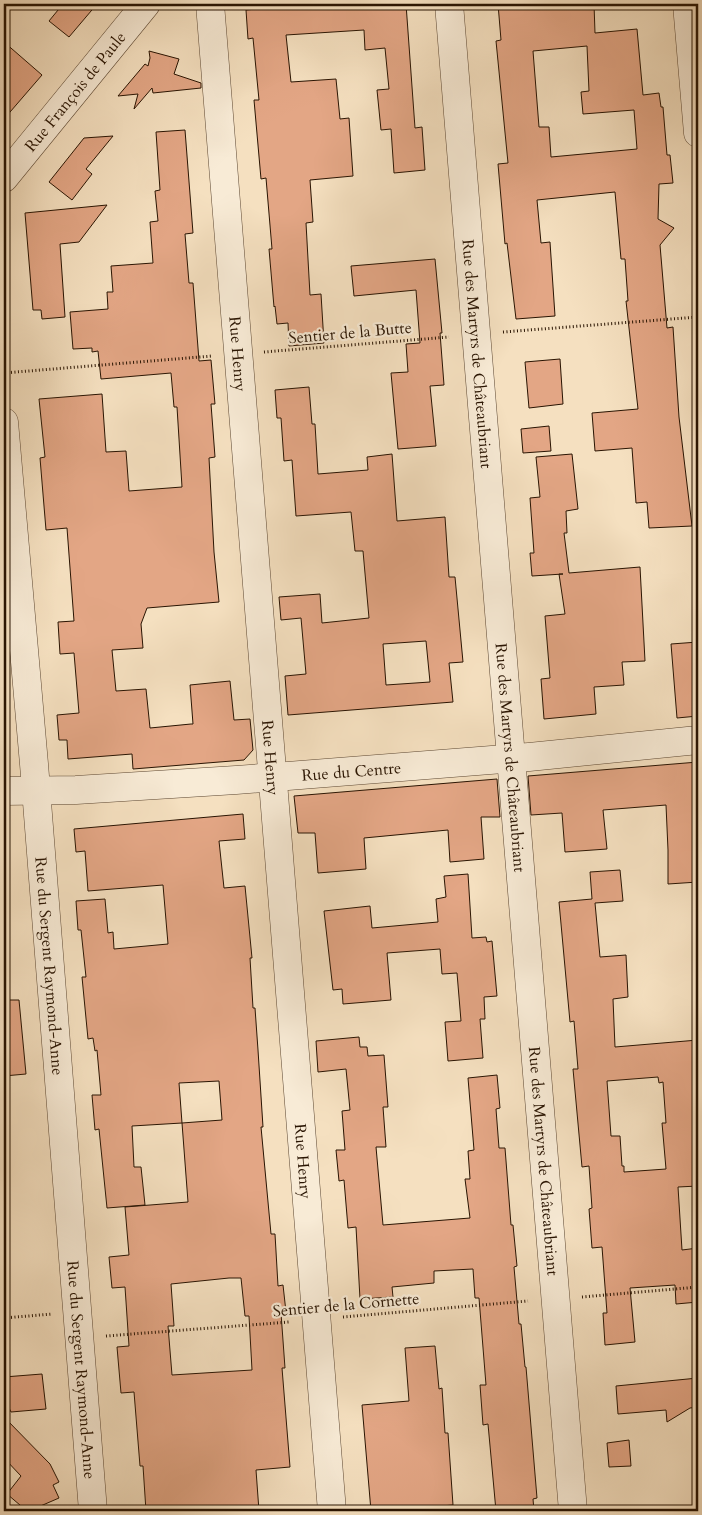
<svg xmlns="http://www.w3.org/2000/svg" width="702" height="1515" font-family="Cardo,serif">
<rect width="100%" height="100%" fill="#f5e0c0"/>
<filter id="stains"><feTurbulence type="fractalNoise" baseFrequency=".004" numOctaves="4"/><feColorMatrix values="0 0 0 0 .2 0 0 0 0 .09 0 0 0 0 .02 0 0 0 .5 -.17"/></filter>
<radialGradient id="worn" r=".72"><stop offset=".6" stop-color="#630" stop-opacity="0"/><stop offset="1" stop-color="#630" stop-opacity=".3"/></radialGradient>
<!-- building -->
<g fill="#e3a685" stroke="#291402" fill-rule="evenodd">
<path d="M 63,4 L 97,4 L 69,37 L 49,21 Z"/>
<path d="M 309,4 L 406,4 L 415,128 L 422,127 L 425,170 L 394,173 L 391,129 L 381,130 L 377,90 L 389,89 L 385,48 L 365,50 L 364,30 L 286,35 L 291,82 L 336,79 L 340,119 L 349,118 L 353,176 L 310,180 L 313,222 L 306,223 L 310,295 L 321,294 L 324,343 L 289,346 L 288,323 L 277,324 L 275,306 L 274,307 L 269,249 L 272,249 L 266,178 L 261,179 L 254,100 L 259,100 L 253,38 L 248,39 L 246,10 Z"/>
<path d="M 498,4 L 594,4 L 595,33 L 637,29 L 643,95 L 659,93 L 661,107 L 663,107 L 667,155 L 670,155 L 673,183 L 659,184 L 658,219 L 674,228 L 660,245 L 667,328 L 673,327 L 679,417 L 692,526 L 649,528 L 647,502 L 636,503 L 632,448 L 595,451 L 592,413 L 638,409 L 626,301 L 628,301 L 625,259 L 621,259 L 615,192 L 537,200 L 541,243 L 550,242 L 555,316 L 516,319 L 507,243 L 505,244 L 498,164 L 508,163 L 496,41 L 501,40 ZM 587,46 L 589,91 L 581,92 L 583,114 L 634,110 L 637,149 L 551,157 L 549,127 L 539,127 L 533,51 Z"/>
<path d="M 4,42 L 42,75 L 4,119 Z"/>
<path d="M 149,51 L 179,59 L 174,74 L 201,83 L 201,88 L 153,93 L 152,88 L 134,109 L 138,94 L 118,96 L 145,64 L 148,66 L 150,58 Z"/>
<path d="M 185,130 L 193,233 L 185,234 L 189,283 L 193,283 L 199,361 L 211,360 L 215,404 L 211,404 L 215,457 L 209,458 L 214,552 L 219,602 L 147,608 L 141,624 L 143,648 L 112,650 L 116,691 L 146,689 L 150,728 L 191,724 L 193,724 L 190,685 L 230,681 L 234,720 L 250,719 L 253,750 L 244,760 L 133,769 L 132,754 L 68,759 L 67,740 L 59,740 L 57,715 L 79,713 L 74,653 L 60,654 L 58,622 L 74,621 L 67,528 L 46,530 L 40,458 L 45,457 L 39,399 L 102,394 L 106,452 L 126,451 L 129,491 L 182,487 L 177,407 L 174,407 L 171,373 L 101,379 L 98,351 L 92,352 L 92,348 L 73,349 L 70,312 L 108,309 L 107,292 L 113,292 L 111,266 L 153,263 L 150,222 L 158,221 L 155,191 L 160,190 L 156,132 Z"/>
<path d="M 113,136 L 86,169 L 92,174 L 72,200 L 49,182 L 84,138 Z"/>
<path d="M 107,205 L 79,242 L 60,244 L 65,317 L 42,319 L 41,310 L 33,310 L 25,213 Z"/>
<path d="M 435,259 L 442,333 L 440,333 L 444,385 L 430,386 L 436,446 L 398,449 L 391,373 L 408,372 L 406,344 L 420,343 L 416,290 L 354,296 L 351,266 Z"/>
<path d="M 560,359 L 563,404 L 529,408 L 525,362 Z"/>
<path d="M 309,387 L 312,424 L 315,424 L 318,474 L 368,470 L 367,457 L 392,454 L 397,521 L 445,517 L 449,577 L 455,577 L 463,662 L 449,663 L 453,702 L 288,715 L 285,676 L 306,674 L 301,618 L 281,620 L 279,597 L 320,594 L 322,623 L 369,618 L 363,551 L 355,551 L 351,512 L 296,516 L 292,460 L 284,461 L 281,418 L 277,418 L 275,390 ZM 426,641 L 430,682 L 386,685 L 383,644 Z"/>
<path d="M 549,426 L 551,451 L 523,453 L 521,429 Z"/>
<path d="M 572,454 L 578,509 L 566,511 L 567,533 L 564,533 L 569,573 L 640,567 L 645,661 L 622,662 L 624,685 L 594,687 L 596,714 L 544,719 L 541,679 L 550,678 L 545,616 L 565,614 L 559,574 L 563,574 L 532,576 L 530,553 L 534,553 L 530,498 L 540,497 L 536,457 Z"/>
<path d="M 698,642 L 698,716 L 677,718 L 671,644 Z"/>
<path d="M 698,762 L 698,882 L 668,884 L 668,850 L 666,805 L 603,810 L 607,849 L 565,852 L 562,813 L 531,815 L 528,776 Z"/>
<path d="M 497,779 L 500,817 L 481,817 L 484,859 L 450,862 L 448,830 L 364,838 L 366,869 L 318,873 L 315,833 L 298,833 L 294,796 Z"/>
<path d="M 243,814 L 245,839 L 219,841 L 224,888 L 245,886 L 252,958 L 250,958 L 253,1008 L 255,1008 L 258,1050 L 263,1127 L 261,1127 L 271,1234 L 275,1234 L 278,1286 L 283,1285 L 286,1312 L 281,1313 L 285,1368 L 282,1368 L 290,1467 L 256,1470 L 259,1511 L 181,1511 L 181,1509 L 146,1511 L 143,1466 L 140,1466 L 134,1392 L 121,1393 L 117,1347 L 129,1346 L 125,1287 L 112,1288 L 109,1257 L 129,1255 L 125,1207 L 188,1202 L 182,1123 L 132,1126 L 134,1167 L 141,1167 L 145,1205 L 107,1208 L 99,1129 L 95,1130 L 92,1095 L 101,1095 L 97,1050 L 95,1051 L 93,1038 L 88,1039 L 82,977 L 86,977 L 81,930 L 78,930 L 76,901 L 105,899 L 108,933 L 113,932 L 114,949 L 168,944 L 163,885 L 88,891 L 85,851 L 76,852 L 74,829 ZM 219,1081 L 222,1120 L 182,1123 L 179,1083 ZM 229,1278 L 241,1278 L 245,1316 L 249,1316 L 252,1370 L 172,1375 L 168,1326 L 174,1326 L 171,1284 Z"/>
<path d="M 620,870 L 623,901 L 595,903 L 600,957 L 626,955 L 628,997 L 613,999 L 615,1047 L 698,1040 L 698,1186 L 678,1187 L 682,1250 L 698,1248 L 698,1302 L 676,1304 L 675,1285 L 630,1288 L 635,1342 L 605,1345 L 603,1313 L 607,1313 L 602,1247 L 592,1248 L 589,1209 L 592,1208 L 589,1166 L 582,1167 L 573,1069 L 578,1069 L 574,1021 L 570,1022 L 559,902 L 592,899 L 590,872 ZM 658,1077 L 659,1083 L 663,1082 L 666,1123 L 662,1123 L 666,1169 L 624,1172 L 624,1166 L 622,1166 L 620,1136 L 611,1136 L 607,1081 Z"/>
<path d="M 468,874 L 472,938 L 486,937 L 487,942 L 492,941 L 497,996 L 484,997 L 485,1019 L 480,1019 L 483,1058 L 448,1061 L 445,1022 L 461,1021 L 457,973 L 442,974 L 440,949 L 387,953 L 391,1000 L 343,1004 L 342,989 L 333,990 L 324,911 L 370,906 L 372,928 L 438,922 L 436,899 L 446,897 L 444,876 Z"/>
<path d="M 4,1000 L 19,1000 L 26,1074 L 4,1076 Z"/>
<path d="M 359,1037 L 360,1047 L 367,1047 L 368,1056 L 384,1055 L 388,1107 L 383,1107 L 386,1147 L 376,1147 L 383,1225 L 470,1218 L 465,1179 L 470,1179 L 468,1151 L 474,1150 L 468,1078 L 497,1075 L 500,1108 L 496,1109 L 499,1148 L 505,1148 L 511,1225 L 513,1225 L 517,1266 L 514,1267 L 519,1324 L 521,1324 L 525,1367 L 526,1367 L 537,1498 L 533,1499 L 534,1511 L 496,1511 L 488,1424 L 483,1425 L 480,1385 L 486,1385 L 479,1298 L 475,1298 L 473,1269 L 434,1271 L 434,1283 L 392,1287 L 393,1297 L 360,1299 L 356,1227 L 348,1228 L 344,1180 L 339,1181 L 336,1150 L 345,1150 L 342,1111 L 350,1110 L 346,1069 L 318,1072 L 316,1041 Z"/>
<path d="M 435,1346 L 439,1389 L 442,1388 L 445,1433 L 448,1433 L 453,1505 L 405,1509 L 405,1511 L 371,1511 L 362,1405 L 409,1401 L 405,1348 Z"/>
<path d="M 42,1374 L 46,1409 L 11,1412 L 4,1398 L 4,1377 Z"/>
<path d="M 698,1378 L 698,1407 L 690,1408 L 667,1422 L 666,1410 L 618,1414 L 616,1386 Z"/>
<path d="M 4,1417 L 50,1464 L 59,1482 L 53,1485 L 59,1498 L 29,1511 L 27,1511 L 7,1494 L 21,1476 L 4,1458 Z"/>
<path d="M 629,1440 L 631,1466 L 609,1467 L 607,1443 Z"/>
</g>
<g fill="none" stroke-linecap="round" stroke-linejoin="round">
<!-- minor casing -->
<g stroke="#5c4732" stroke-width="29">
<g id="minor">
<path id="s1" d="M 210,4 L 332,1511"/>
<path id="s2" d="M 449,4 L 573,1511"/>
<path d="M 687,4 L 698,133"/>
<path id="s3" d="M 4,178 L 146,4"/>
<path id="s4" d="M 4,422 L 34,764 L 93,1511"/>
<path id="s5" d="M 4,791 L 76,790 L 236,780 L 529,757 L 698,740"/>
</g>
</g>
<!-- path -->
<g stroke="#291402" stroke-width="3" stroke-dasharray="1 2.5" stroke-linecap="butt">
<path d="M 503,332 L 698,317"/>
<path d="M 264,352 L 449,337"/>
<path d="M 4,373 L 212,356"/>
<path d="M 582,1297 L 698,1287"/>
<path d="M 343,1317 L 528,1301"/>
<path d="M 4,1318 L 52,1314"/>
<path d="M 106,1336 L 289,1322"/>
</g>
<!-- minor -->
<use href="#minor" stroke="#f8ebd6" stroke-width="28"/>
</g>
<g text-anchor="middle" stroke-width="4.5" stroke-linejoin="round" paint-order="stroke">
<!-- street labels -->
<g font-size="16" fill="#291402" stroke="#f8ebd6">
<text dy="6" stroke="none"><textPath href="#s3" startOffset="112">Rue François de Paule</textPath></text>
<text transform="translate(350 332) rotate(-5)" y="6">Sentier de la Butte</text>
<text dy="6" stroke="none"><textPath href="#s1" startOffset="351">Rue Henry</textPath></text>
<text dy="6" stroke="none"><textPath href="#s2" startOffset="351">Rue des Martyrs de Châteaubriant</textPath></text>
<text dy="6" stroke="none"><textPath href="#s1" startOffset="756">Rue Henry</textPath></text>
<text dy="6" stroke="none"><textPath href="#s2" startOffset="756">Rue des Martyrs de Châteaubriant</textPath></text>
<text dy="6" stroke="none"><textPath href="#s5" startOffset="348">Rue du Centre</textPath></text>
<text dy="6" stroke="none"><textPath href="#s4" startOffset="546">Rue du Sergent Raymond-Anne</textPath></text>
<text dy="6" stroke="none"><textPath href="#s1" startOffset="1161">Rue Henry</textPath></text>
<text dy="6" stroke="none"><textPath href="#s2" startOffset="1161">Rue des Martyrs de Châteaubriant</textPath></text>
<text transform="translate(346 1304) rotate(-5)" y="6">Sentier de la Cornette</text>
<text dy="6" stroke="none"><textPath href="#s4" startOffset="951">Rue du Sergent Raymond-Anne</textPath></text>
</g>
</g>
<!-- margin -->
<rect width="702" height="1515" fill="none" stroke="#f5e0c0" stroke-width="20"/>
<rect x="5" y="5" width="692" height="1505" fill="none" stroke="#291402" stroke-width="2.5"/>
<rect x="10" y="10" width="682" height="1495" fill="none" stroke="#291402"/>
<rect width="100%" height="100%" filter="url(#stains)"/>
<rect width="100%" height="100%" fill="url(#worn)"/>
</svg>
